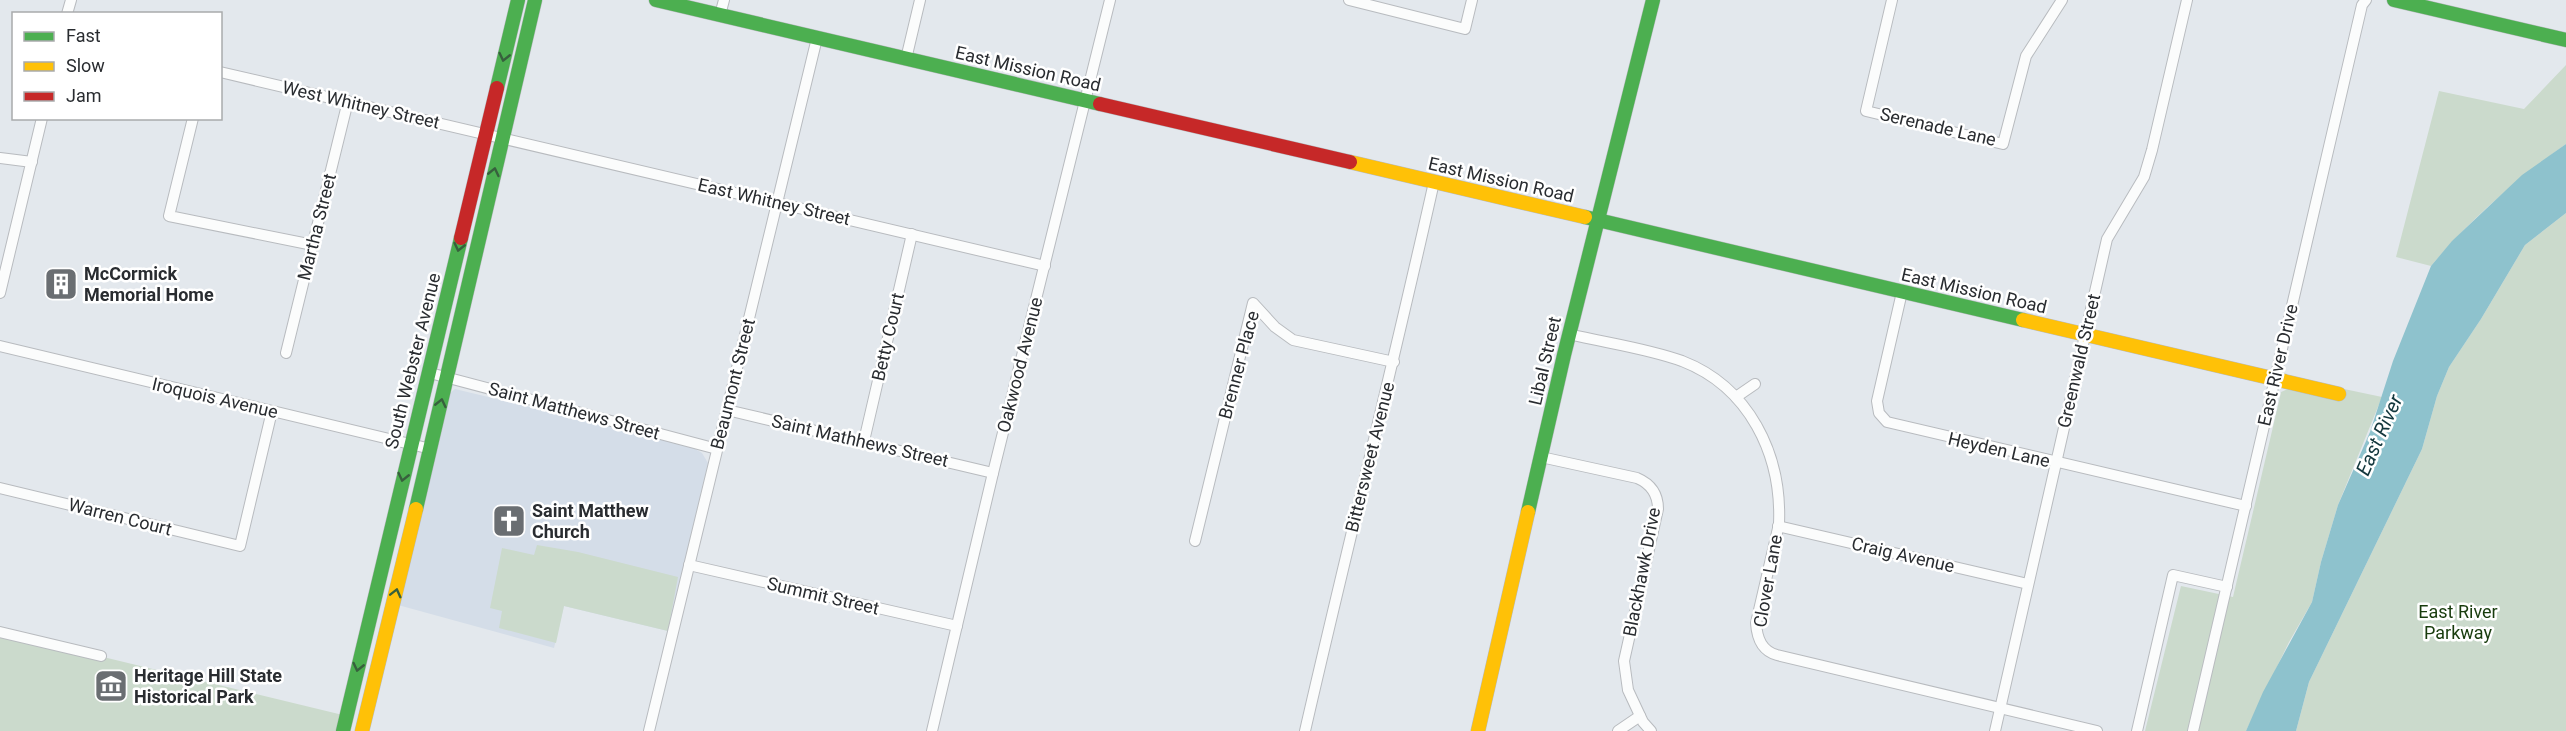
<svg xmlns="http://www.w3.org/2000/svg" width="2566" height="731" font-family="Roboto,sans-serif">
<rect width="100%" height="100%" fill="#e3e8ed"/>
<!-- built -->
<path fill="#d4dde8" d="M 455,389 L 690,446 L 702,453 L 708,463 L 668,631 L 564,606 L 554,648 L 398,605 L 449,394 Z"/>
<!-- green -->
<g fill="#cbdacc">
<path d="M 2566,65 L 2566,144 C 2517,179 2470,219 2431,266 L 2396,257 L 2439,91 L 2524,109 Z"/>
<path d="M 2566,213 L 2566,731 L 2296,731 L 2309,682 L 2422,449 L 2437,396 L 2449,367 L 2481,319 L 2525,245 Z"/>
<path d="M 2288,389 L 2344,389 L 2382,397 L 2338,505 L 2321,562 L 2312,602 L 2289,642 L 2246,731 L 2145,731 L 2181,586 L 2233,597 L 2280,397 L 2281,392 Z"/>
<path d="M 537,545 L 578,552 L 678,577 L 668,631 L 564,606 L 556,643 L 499,628 L 502,611 L 490,608 L 502,548 L 534,555 Z"/>
<path d="M 0,632 L 347,716 L 343,731 L 0,731 Z"/>
</g>
<!-- water -->
<path fill="#8ec2cd" d="M 2566,144 L 2566,213 L 2525,245 L 2481,319 L 2449,367 L 2437,396 L 2422,449 L 2309,682 L 2296,731 L 2246,731 L 2263,692 L 2312,602 L 2321,562 L 2338,505 L 2370,432 L 2393,361 L 2431,266 L 2452,241 L 2522,175 Z"/>
<g fill="none" stroke-linecap="round" stroke-linejoin="round">
<!-- street casing -->
<g stroke="#b8bbbf" stroke-width="12">
<g id="street">
<path d="M 1349,0 L 1465,29 L 1472,0"/>
<path d="M 1892,0 L 1866,111 L 2003,144 L 2026,56 L 2062,0"/>
<path d="M 67,14 L 71,0"/>
<path d="M 720,15 L 724,0"/>
<path d="M 906,59 L 920,0"/>
<path d="M 220,72 L 1045,266"/>
<path d="M 193,118 L 169,216 L 313,245"/>
<path d="M 0,158 L 32,162"/>
<path d="M 1902,292 L 1877,401 L 1879,413 L 1887,422 L 2246,506"/>
<path d="M 0,293 L 42,118"/>
<path d="M 1569,334 C 1606,343 1646,348 1682,361 C 1749,387 1782,454 1779,524 L 1756,623 C 1757,639 1762,651 1777,655 L 2097,731"/>
<path d="M 0,346 L 431,449"/>
<path d="M 286,353 L 348,101"/>
<path d="M 430,373 L 717,449"/>
<path d="M 1736,397 L 1755,384"/>
<path d="M 727,410 L 993,473"/>
<path d="M 864,441 L 912,234"/>
<path d="M 1541,457 L 1637,478 C 1651,484 1658,494 1658,509 L 1624,661 L 1628,690 L 1643,722 L 1651,731"/>
<path d="M 0,488 L 240,546 L 272,411"/>
<path d="M 1778,526 L 2028,584"/>
<path d="M 1195,541 L 1253,303 L 1275,327 L 1293,340 L 1394,362"/>
<path d="M 689,565 L 957,626"/>
<path d="M 0,632 L 101,656"/>
<path d="M 649,731 L 817,38"/>
<path d="M 932,731 L 993,473 L 1110,0"/>
<path d="M 1305,731 C 1347,548 1393,366 1434,182"/>
<path d="M 1618,731 L 1640,716"/>
<path d="M 1995,731 L 2107,239 L 2144,177 L 2152,150 L 2187,0"/>
<path d="M 2137,731 L 2173,575 L 2227,587"/>
<path d="M 2193,731 L 2362,5 L 2366,0"/>
</g>
</g>
<!-- fast casing -->
<g stroke="#b8bbbf" stroke-width="15">
<g id="fast">
<path d="M 656,0 L 1100,104"/>
<path d="M 2394,0 L 2566,40"/>
<path d="M 497,88 L 518,0"/>
<path d="M 1585,217 L 2023,320"/>
<path d="M 416,509 L 535,0"/>
<path d="M 1528,512 L 1564,355 L 1653,0"/>
<path d="M 343,731 L 461,238"/>
</g>
</g>
<!-- slow casing -->
<g stroke="#b8bbbf" stroke-width="15">
<g id="slow">
<path d="M 1350,162 L 1585,217"/>
<path d="M 2023,320 L 2339,394"/>
<path d="M 362,731 L 416,509"/>
<path d="M 1478,731 L 1528,512"/>
</g>
</g>
<!-- jam casing -->
<g stroke="#b8bbbf" stroke-width="15">
<g id="jam">
<path d="M 1100,104 L 1350,162"/>
<path d="M 461,238 L 497,88"/>
</g>
</g>
<!-- street -->
<use href="#street" stroke="#fbfcfc" stroke-width="10"/>
<!-- fast -->
<use href="#fast" stroke="#4caf50" stroke-width="14"/>
<!-- slow -->
<use href="#slow" stroke="#ffc107" stroke-width="14"/>
<!-- jam -->
<use href="#jam" stroke="#c62828" stroke-width="14"/>
</g>
<!-- one-way arrows -->
<defs><path id="oneway-chevron" d="M-2-3.5L2.5 0L-2 3.5" fill="none" stroke-width="1.6" stroke-linecap="round" stroke-linejoin="round" transform="scale(1.5)"/></defs>
<g stroke="#37603d">
<use href="#oneway-chevron" transform="translate(504 57) rotate(103)"/>
<use href="#oneway-chevron" transform="translate(494 172) rotate(-77)"/>
<use href="#oneway-chevron" transform="translate(459 247) rotate(103)"/>
<use href="#oneway-chevron" transform="translate(441 403) rotate(-77)"/>
<use href="#oneway-chevron" transform="translate(403 477) rotate(103)"/>
<use href="#oneway-chevron" transform="translate(396 593) rotate(-76)"/>
<use href="#oneway-chevron" transform="translate(358 667) rotate(103)"/>
</g>
<!-- icons -->
<defs>
<g id="building-square" transform="scale(1.725)"><rect x="-9" y="-9" width="18" height="18" rx="4" fill="#6a6e72" stroke="#fff"/><path d="M-4-6H4V6H1V3H-1V6H-4ZM-2.5-4.3h1.7v1.8h-1.7ZM.8-4.3h1.7v1.8H.8ZM-2.5-1h1.7V.8h-1.7ZM.8-1h1.7V.8H.8Z" fill="#fff"/></g>
<g id="church-square" transform="scale(1.725)"><rect x="-9" y="-9" width="18" height="18" rx="4" fill="#6a6e72" stroke="#fff"/><path d="M-1.2-6h2.4v3.5h3.3v2.4h-3.3V6h-2.4V-.1h-3.3v-2.4h3.3Z" fill="#fff"/></g>
<g id="museum-square" transform="scale(1.725)"><rect x="-9" y="-9" width="18" height="18" rx="4" fill="#6a6e72" stroke="#fff"/><path d="M0-6L6-3V-2H-6V-3ZM-5-1h2V3h-2ZM-1-1h2V3h-2ZM3-1h2V3H3ZM-6 4H6V6H-6Z" fill="#fff"/></g>
</defs>
<g fill-rule="evenodd">
<use href="#building-square" x="61" y="284"/>
<use href="#church-square" x="509" y="521"/>
<use href="#museum-square" x="111" y="686"/>
</g>
<g text-anchor="middle" stroke-width="5" stroke-linejoin="round" paint-order="stroke">
<!-- street labels -->
<g font-size="18" fill="#292c30" stroke="#fff">
<text transform="translate(1028 69) rotate(13)" y="6">East Mission Road</text>
<text transform="translate(361 105) rotate(13)" y="6">West Whitney Street</text>
<text transform="translate(1938 127) rotate(13)" y="6">Serenade Lane</text>
<text transform="translate(1501 180) rotate(13)" y="6">East Mission Road</text>
<text transform="translate(774 202) rotate(13)" y="6">East Whitney Street</text>
<text transform="translate(317 227) rotate(-76)" y="6">Martha Street</text>
<text transform="translate(1974 291) rotate(13)" y="6">East Mission Road</text>
<text transform="translate(888 337) rotate(-77)" y="6">Betty Court</text>
<text transform="translate(413 361) rotate(-76)" y="6">South Webster Avenue</text>
<text transform="translate(1545 361) rotate(-77)" y="6">Libal Street</text>
<text transform="translate(2079 361) rotate(-77)" y="6">Greenwald Street</text>
<text transform="translate(1020 365) rotate(-76)" y="6">Oakwood Avenue</text>
<text transform="translate(1239 365) rotate(-75)" y="6">Brenner Place</text>
<text transform="translate(2278 365) rotate(-77)" y="6">East River Drive</text>
<text transform="translate(733 384) rotate(-76)" y="6">Beaumont Street</text>
<text transform="translate(215 398) rotate(13)" y="6">Iroquois Avenue</text>
<text transform="translate(574 411) rotate(15)" y="6">Saint Matthews Street</text>
<text transform="translate(860 441) rotate(13)" y="6">Saint Mathhews Street</text>
<text transform="translate(1999 450) rotate(13)" y="6">Heyden Lane</text>
<text transform="translate(1370 457) rotate(-76)" y="6">Bittersweet Avenue</text>
<text transform="translate(120 517) rotate(14)" y="6">Warren Court</text>
<text transform="translate(1903 555) rotate(13)" y="6">Craig Avenue</text>
<text transform="translate(1642 572) rotate(-79)" y="6">Blackhawk Drive</text>
<text transform="translate(1768 581) rotate(-80)" y="6">Clover Lane</text>
<text transform="translate(823 596) rotate(13)" y="6">Summit Street</text>
</g>
<!-- poi labels -->
<g font-size="18" font-weight="bold" fill="#292c30" stroke="#fff" text-anchor="start">
<text x="84" y="280">McCormick<tspan x="84" dy="21">Memorial Home</tspan></text>
<text x="532" y="517">Saint Matthew<tspan x="532" dy="21">Church</tspan></text>
<text x="134" y="682">Heritage Hill State<tspan x="134" dy="21">Historical Park</tspan></text>
</g>
<!-- park labels -->
<g font-size="18" fill="#183c0d" stroke="#fff">
<text x="2458" y="618">East River<tspan x="2458" dy="21">Parkway</tspan></text>
</g>
<!-- water labels -->
<g font-size="20" font-style="italic" fill="#12363c" stroke="#fff">
<text transform="translate(2379 435) rotate(-66)" y="7">East River</text>
</g>
</g>
<!-- legend -->
<rect x="12" y="12" width="210" height="108" fill="#ffffff" stroke="#a9abac" stroke-width="1.5"/>
<rect x="24" y="32" width="30" height="9" fill="#4caf50" stroke="#a9abac" stroke-width="1.5"/>
<text x="66" y="42" font-size="18" fill="#292c30">Fast</text>
<rect x="24" y="62" width="30" height="9" fill="#ffc107" stroke="#a9abac" stroke-width="1.5"/>
<text x="66" y="72" font-size="18" fill="#292c30">Slow</text>
<rect x="24" y="92" width="30" height="9" fill="#c62828" stroke="#a9abac" stroke-width="1.5"/>
<text x="66" y="102" font-size="18" fill="#292c30">Jam</text>
</svg>
